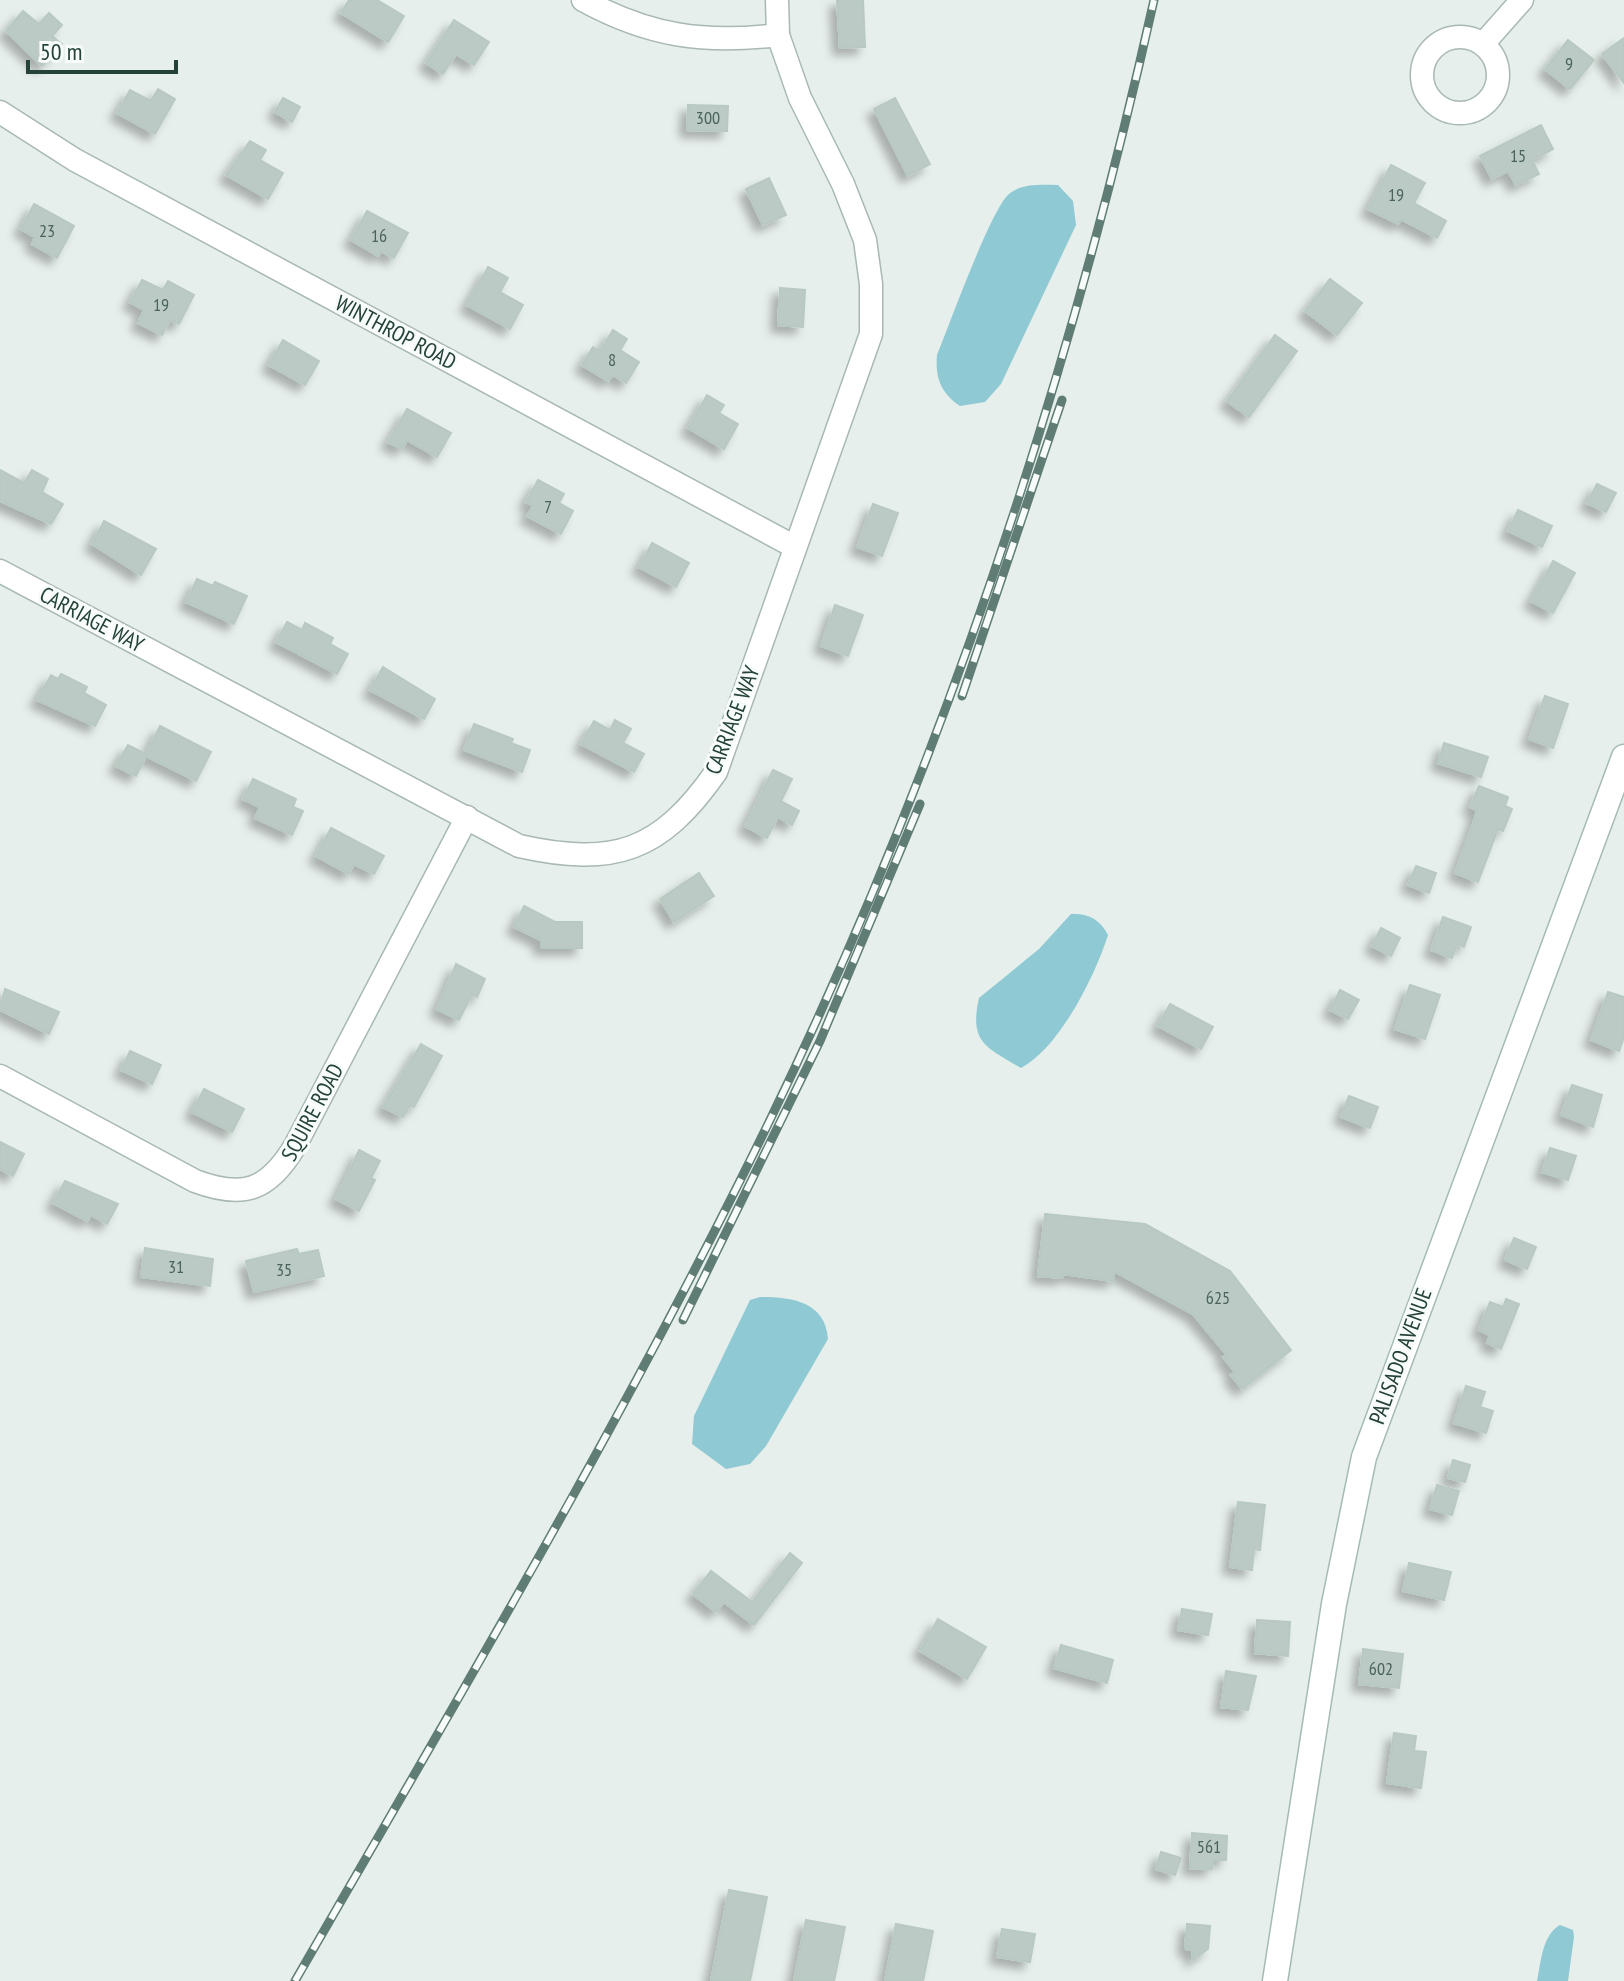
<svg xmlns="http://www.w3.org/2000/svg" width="1624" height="1981" font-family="'PT Sans Narrow',sans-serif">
<defs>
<filter id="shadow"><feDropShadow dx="-7" dy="7" stdDeviation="4" flood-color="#0004"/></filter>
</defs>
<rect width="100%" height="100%" fill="#e6efeb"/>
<!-- water -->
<g fill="#8ec9d4">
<path d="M 1058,185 L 1073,201 L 1076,225 L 1001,384 L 985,402 L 960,406 C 941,393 935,378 937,355 C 949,326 991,209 1009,194 C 1022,183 1042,185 1058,185 Z"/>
<path d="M 1071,914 C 1088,913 1100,919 1108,935 C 1095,976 1060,1047 1021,1068 C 986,1047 969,1043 979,998 L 1039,949 Z"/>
<path d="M 760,1297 C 791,1297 825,1301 828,1339 L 766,1446 L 750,1464 L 726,1469 L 692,1444 L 694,1416 L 750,1300 Z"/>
<path d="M 1560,1925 L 1573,1930 L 1574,1937 L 1568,1981 L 1537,1981 C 1541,1963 1542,1935 1560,1925 Z"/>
</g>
<!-- building -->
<g fill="#bbcac4" stroke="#b8c9c2" stroke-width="2" filter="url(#shadow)">
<path d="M 349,0 L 377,0 L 404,16 L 388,42 L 341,13 Z"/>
<path d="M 837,0 L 863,0 L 865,47 L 840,48 Z"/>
<path d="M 23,11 L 39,24 L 49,13 L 62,25 L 52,36 L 62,44 L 42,66 L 6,31 Z"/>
<path d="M 454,20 L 489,42 L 474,65 L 456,54 L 443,74 L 426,63 Z"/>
<path d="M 1624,38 L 1624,83 L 1602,54 Z"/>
<path d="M 1568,40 L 1594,60 L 1570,89 L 1545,69 Z"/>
<path d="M 158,89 L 175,99 L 155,134 L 117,113 L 130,90 L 151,101 Z"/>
<path d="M 283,98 L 300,107 L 292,122 L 275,112 Z"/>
<path d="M 895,98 L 930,164 L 908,176 L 874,109 Z"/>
<path d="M 688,105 L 728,106 L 727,131 L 687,130 Z"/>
<path d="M 1541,125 L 1553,149 L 1532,160 L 1539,174 L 1516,185 L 1508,171 L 1492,179 L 1480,156 Z"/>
<path d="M 250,141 L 266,150 L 260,160 L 283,173 L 268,199 L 226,175 Z"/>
<path d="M 1391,165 L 1425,183 L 1414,203 L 1446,221 L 1437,238 L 1401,219 L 1398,224 L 1368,209 Z"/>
<path d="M 769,178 L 786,215 L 763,225 L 746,189 Z"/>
<path d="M 34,204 L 74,226 L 57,258 L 32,244 L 35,237 L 21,229 Z"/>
<path d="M 367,211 L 408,233 L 394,258 L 381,251 L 378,256 L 351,240 Z"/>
<path d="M 488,267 L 508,278 L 500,292 L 523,305 L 510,329 L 467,305 Z"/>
<path d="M 1330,279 L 1362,303 L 1337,335 L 1305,311 Z"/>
<path d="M 142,280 L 163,290 L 168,281 L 194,295 L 179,324 L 170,320 L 162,335 L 138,323 L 144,310 L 130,302 Z"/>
<path d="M 780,288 L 805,290 L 803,327 L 778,325 Z"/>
<path d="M 613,330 L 627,339 L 620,350 L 639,362 L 626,383 L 613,375 L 608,381 L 582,365 L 593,347 L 600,351 Z"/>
<path d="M 1275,335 L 1297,351 L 1249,417 L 1227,401 Z"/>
<path d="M 283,340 L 319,361 L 305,385 L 269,365 Z"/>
<path d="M 707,395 L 724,405 L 719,413 L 738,424 L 724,449 L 688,428 Z"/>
<path d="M 407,409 L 451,433 L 437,457 L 407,440 L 402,449 L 388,442 Z"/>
<path d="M 0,470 L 24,483 L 32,470 L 48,479 L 42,492 L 63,504 L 51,524 L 0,501 Z"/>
<path d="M 538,480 L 564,494 L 559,503 L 573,511 L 561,534 L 527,516 L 533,506 L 526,502 Z"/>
<path d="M 1597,484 L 1616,493 L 1606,512 L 1587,503 Z"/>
<path d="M 873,504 L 898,513 L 882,556 L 857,547 Z"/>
<path d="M 1518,510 L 1552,526 L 1542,547 L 1508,531 Z"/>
<path d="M 104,521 L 156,549 L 141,575 L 92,544 Z"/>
<path d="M 652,543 L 689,563 L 676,587 L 639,567 Z"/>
<path d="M 1553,561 L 1575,573 L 1553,613 L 1531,601 Z"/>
<path d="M 197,579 L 213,586 L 215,582 L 247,596 L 234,624 L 186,602 Z"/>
<path d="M 835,605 L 863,615 L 848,656 L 821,646 Z"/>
<path d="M 287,622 L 302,630 L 305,623 L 333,638 L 330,644 L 348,654 L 337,674 L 276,642 Z"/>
<path d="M 383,667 L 435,699 L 424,719 L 370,690 Z"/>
<path d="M 61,674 L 87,687 L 84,693 L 106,705 L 95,726 L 37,700 L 51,675 L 58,679 Z"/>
<path d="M 1545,696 L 1568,704 L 1553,748 L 1529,739 Z"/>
<path d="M 615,720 L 631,729 L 623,743 L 644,754 L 634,772 L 581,744 L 594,721 L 610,730 Z"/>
<path d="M 474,724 L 513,739 L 511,743 L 530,750 L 522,772 L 464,750 Z"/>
<path d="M 160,726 L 211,752 L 196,781 L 146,756 L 136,776 L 116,766 L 128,745 L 146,754 Z"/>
<path d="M 1444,743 L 1488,757 L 1481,777 L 1438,763 Z"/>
<path d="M 773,770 L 792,779 L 781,801 L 799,811 L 792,825 L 778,817 L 767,838 L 745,826 Z"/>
<path d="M 253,779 L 296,799 L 293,807 L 303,811 L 292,835 L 255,818 L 260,807 L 243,799 Z"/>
<path d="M 1479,786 L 1508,797 L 1505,806 L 1512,809 L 1503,831 L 1498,829 L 1478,882 L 1455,873 L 1473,824 L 1477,810 L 1470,807 Z"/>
<path d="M 331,828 L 384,856 L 374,874 L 354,864 L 349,874 L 316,856 Z"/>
<path d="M 1416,866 L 1436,873 L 1429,893 L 1408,885 Z"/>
<path d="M 699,873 L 714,896 L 674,922 L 660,899 Z"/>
<path d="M 524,906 L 555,922 L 582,922 L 582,948 L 541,948 L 541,940 L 514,927 Z"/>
<path d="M 1443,917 L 1471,927 L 1464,947 L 1457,944 L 1452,958 L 1431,950 Z"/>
<path d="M 1381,928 L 1400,938 L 1391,956 L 1372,946 Z"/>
<path d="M 456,964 L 485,979 L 477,997 L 472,994 L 459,1020 L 437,1009 Z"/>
<path d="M 1410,985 L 1440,995 L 1425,1039 L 1395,1029 Z"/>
<path d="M 5,989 L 59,1012 L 49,1034 L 0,1010 Z"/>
<path d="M 1340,990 L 1359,1000 L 1348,1019 L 1330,1010 Z"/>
<path d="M 1608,992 L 1624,997 L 1624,1037 L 1619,1051 L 1591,1040 Z"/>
<path d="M 1170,1004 L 1213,1027 L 1201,1049 L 1158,1026 Z"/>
<path d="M 421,1044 L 442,1056 L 414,1107 L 410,1105 L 403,1117 L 383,1107 Z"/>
<path d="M 130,1051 L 161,1065 L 152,1084 L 121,1070 Z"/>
<path d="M 1572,1085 L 1602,1095 L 1593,1127 L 1561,1115 Z"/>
<path d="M 204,1089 L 244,1109 L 232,1132 L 192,1112 Z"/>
<path d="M 1349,1096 L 1378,1107 L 1370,1128 L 1341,1117 Z"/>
<path d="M 0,1142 L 24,1154 L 13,1176 L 0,1169 Z"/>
<path d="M 1550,1148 L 1576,1156 L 1568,1180 L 1542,1172 Z"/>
<path d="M 359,1150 L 380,1161 L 371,1178 L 375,1180 L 359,1211 L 336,1199 Z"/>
<path d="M 65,1181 L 118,1204 L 107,1224 L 91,1215 L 87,1221 L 53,1203 Z"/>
<path d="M 1045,1214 L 1145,1224 L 1230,1271 L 1291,1350 L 1242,1389 L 1231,1375 L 1235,1372 L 1223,1357 L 1227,1355 L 1193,1314 L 1114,1271 L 1114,1281 L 1063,1274 L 1063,1278 L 1038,1276 Z"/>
<path d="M 1514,1238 L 1536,1247 L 1527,1269 L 1505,1260 Z"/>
<path d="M 145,1248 L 213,1259 L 210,1286 L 141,1277 Z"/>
<path d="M 297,1249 L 299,1254 L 318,1250 L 324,1276 L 254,1292 L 246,1261 Z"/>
<path d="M 1506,1299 L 1519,1304 L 1501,1349 L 1487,1343 L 1490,1335 L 1479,1330 L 1490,1302 L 1503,1307 Z"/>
<path d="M 1466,1386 L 1485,1392 L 1480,1407 L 1493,1411 L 1486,1433 L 1454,1423 Z"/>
<path d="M 1453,1460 L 1470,1465 L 1465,1482 L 1448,1478 Z"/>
<path d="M 1437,1485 L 1459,1491 L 1452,1515 L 1430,1509 Z"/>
<path d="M 1238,1502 L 1265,1505 L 1260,1550 L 1254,1549 L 1252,1570 L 1230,1567 Z"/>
<path d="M 790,1553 L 802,1563 L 754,1625 L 724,1602 L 716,1612 L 693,1594 L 711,1571 L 752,1602 Z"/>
<path d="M 1409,1563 L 1451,1572 L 1444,1600 L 1403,1591 Z"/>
<path d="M 1182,1609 L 1212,1614 L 1208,1635 L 1178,1630 Z"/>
<path d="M 938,1619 L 986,1647 L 967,1679 L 920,1651 Z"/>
<path d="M 1257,1620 L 1290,1622 L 1288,1656 L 1255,1653 Z"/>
<path d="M 1061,1645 L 1113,1660 L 1107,1683 L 1054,1668 Z"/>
<path d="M 1363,1649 L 1403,1654 L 1399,1688 L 1359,1684 Z"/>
<path d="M 1226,1671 L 1256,1676 L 1248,1710 L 1221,1707 Z"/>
<path d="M 1394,1733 L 1416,1736 L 1414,1751 L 1426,1752 L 1421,1788 L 1387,1783 Z"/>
<path d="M 1192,1833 L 1227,1836 L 1226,1860 L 1213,1860 L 1212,1869 L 1190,1868 Z"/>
<path d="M 1161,1852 L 1181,1858 L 1175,1875 L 1156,1869 Z"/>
<path d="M 729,1890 L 767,1897 L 750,1981 L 711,1981 Z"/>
<path d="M 806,1920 L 845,1927 L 834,1981 L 794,1981 Z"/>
<path d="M 896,1924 L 933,1931 L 923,1981 L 885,1981 Z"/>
<path d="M 1187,1924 L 1210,1926 L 1208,1949 L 1192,1960 L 1193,1950 L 1185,1949 Z"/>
<path d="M 1002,1929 L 1035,1934 L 1030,1962 L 997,1957 Z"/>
</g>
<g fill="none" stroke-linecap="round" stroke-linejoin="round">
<!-- street casing -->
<g stroke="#a8b8b2" stroke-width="25">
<g id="street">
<path d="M 583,0 C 649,36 704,44 778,35 L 777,0"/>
<circle cx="1460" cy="75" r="38"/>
<path d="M 1483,44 L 1522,0"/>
<path d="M 0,112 L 75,160 L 795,547"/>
<path d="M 0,571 L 519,846 C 614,867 660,852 716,772 L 871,334 L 871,284 L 865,240 L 843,184 L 800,98 L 778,35"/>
<path d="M 0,1076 L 195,1181 C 243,1199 268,1191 295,1146 L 467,817"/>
</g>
</g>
<!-- secondary casing -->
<g stroke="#a4bbb3" stroke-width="27">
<path id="secondary" d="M 1275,1981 L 1334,1604 L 1364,1457 L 1624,757"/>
</g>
<!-- street -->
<use href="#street" stroke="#fff" stroke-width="22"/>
<!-- secondary -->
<use href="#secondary" stroke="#fff" stroke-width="24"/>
<!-- rail casing -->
<g stroke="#5f7d75" stroke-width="9">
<g id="rail">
<path d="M 962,696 L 1062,400"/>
<path d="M 683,1320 L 820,1041 L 920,804"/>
<path d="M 295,1981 C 458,1698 626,1416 769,1122 C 942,765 1068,386 1154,0"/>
</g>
</g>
<!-- rail -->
<use href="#rail" stroke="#f7fbf9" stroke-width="6" stroke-dasharray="18" stroke-linecap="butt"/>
</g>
<g text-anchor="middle" stroke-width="6" stroke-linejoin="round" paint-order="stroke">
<!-- number labels -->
<g font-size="18" fill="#4a645c">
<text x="1569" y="70">9</text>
<text x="708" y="124">300</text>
<text x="1518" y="162">15</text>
<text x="1396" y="201">19</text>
<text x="47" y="237">23</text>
<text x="379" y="242">16</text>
<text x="161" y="311">19</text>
<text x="612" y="366">8</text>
<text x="548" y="513">7</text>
<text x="176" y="1273">31</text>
<text x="284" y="1276">35</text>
<text x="1218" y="1304">625</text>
<text x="1381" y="1675">602</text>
<text x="1209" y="1853">561</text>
</g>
<!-- street labels -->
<g font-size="22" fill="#24423a" stroke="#f7fbf9">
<text transform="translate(396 332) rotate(28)" y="8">WINTHROP ROAD</text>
<text transform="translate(92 619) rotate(28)" y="8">CARRIAGE WAY</text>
<text transform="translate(732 720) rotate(-69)" y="8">CARRIAGE WAY</text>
<text transform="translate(312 1112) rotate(-62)" y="8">SQUIRE ROAD</text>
<text transform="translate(1400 1356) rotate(-70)" y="8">PALISADO AVENUE</text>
</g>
</g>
<!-- scale -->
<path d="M28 60v12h148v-12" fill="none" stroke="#24423a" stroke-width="4"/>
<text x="40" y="60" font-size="24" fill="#24423a" stroke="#f7fbf9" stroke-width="6" paint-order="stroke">50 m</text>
</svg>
